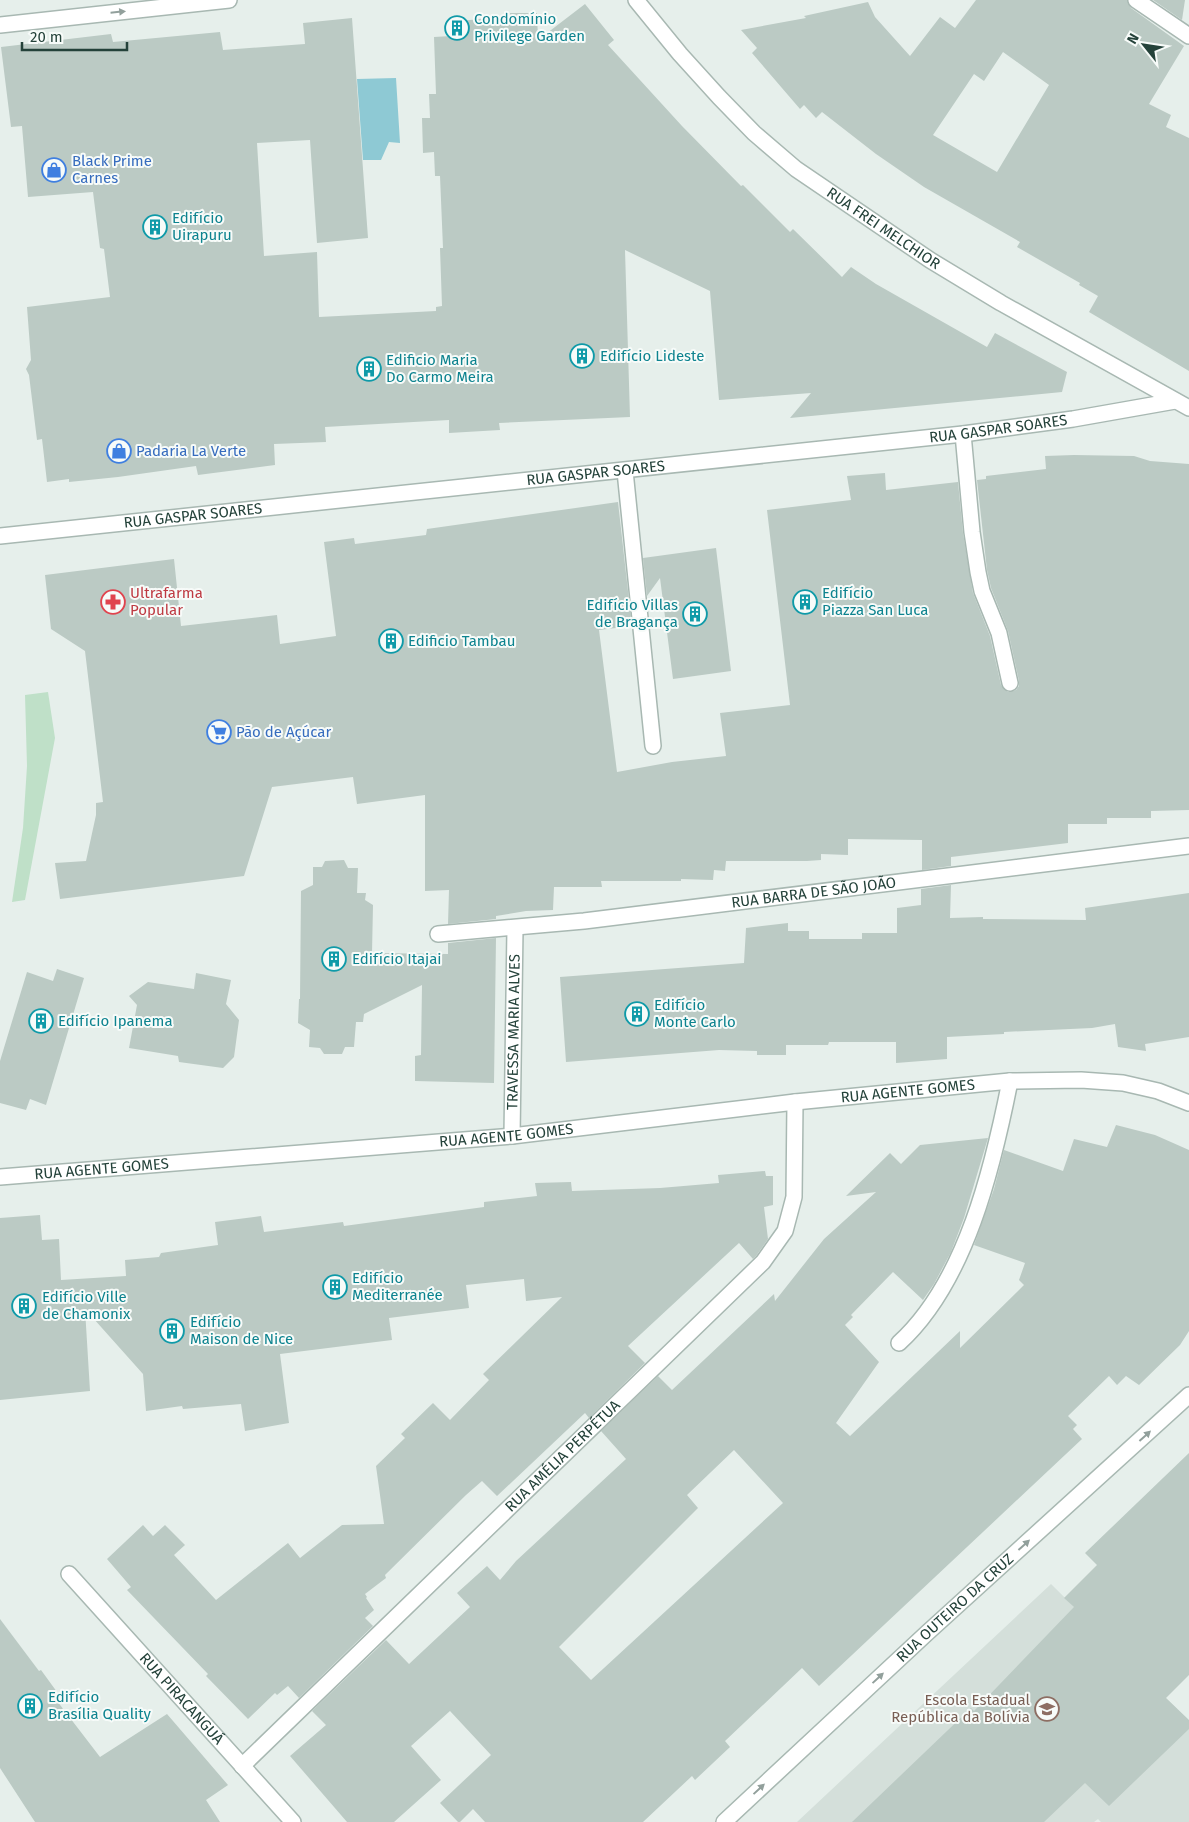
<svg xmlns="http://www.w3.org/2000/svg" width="1189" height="1822" font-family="'Fira Sans',sans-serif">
<rect width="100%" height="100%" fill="#e6efeb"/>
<!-- built -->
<path fill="#d4dfda" d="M 1051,1584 L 1189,1721 L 1189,1822 L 1101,1822 L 1098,1819 L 1094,1822 L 797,1822 Z"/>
<!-- green -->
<path fill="#bfe0c8" d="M 48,692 L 55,738 L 25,900 L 12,902 L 23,828 L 27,766 L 25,695 Z"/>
<!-- water -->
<path fill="#8ec9d4" d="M 396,78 L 400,143 L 389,142 L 381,160 L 363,160 L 357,79 Z"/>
<!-- building -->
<g fill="#bbcac4" fill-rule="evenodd">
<path d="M 976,0 L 1127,0 L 1131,8 L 1184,46 L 1149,104 L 1171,115 L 1166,127 L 1189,138 L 1189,371 L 1089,312 L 1098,296 L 1079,285 L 1080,283 L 1017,247 L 1020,242 L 924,187 L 876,154 L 822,112 L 816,118 L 804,105 L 800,109 L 752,53 L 757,48 L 741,30 L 806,18 L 804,16 L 868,2 L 875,17 L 910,56 L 940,17 L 955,28 ZM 1003,52 L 1049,85 L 997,172 L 933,135 L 974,74 L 984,81 Z"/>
<path d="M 1153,0 L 1185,0 L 1182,20 Z"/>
<path d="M 585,4 L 614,40 L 608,45 L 682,126 L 741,186 L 743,185 L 790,232 L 793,229 L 842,277 L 851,267 L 876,284 L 987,347 L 995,333 L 1067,372 L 1062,392 L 790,418 L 811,393 L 719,400 L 710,291 L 625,250 L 630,417 L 499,423 L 500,430 L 449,433 L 449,420 L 325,427 L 326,442 L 274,444 L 275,465 L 198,475 L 196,466 L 118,477 L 69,482 L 69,479 L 47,482 L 42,439 L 37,440 L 29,375 L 26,369 L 31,360 L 27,307 L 110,297 L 104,249 L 100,248 L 93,192 L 28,197 L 22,126 L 11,127 L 1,47 L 111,34 L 113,42 L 220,32 L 223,50 L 305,44 L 303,23 L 352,18 L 368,238 L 317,243 L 310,140 L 257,143 L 264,256 L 317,252 L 319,317 L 436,311 L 436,307 L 442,306 L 440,248 L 443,248 L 440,176 L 435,176 L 434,152 L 423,153 L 422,118 L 430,118 L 429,94 L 436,94 L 434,37 L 451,36 L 450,22 L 510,16 L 510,13 L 537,13 L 538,40 Z"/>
<path d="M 1074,455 L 1134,456 L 1150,461 L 1189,464 L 1189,810 L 1151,811 L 1151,818 L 1107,818 L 1107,824 L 1068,824 L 1068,843 L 951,857 L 951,866 L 922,870 L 922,840 L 848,839 L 848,855 L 821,854 L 821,860 L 807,861 L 726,861 L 725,871 L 714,870 L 713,880 L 681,879 L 681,881 L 601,881 L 602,887 L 554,887 L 553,910 L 526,911 L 496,916 L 496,919 L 448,924 L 449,890 L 425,891 L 425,795 L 357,804 L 353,777 L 272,787 L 244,876 L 60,899 L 55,863 L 86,861 L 96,815 L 96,803 L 103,802 L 85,651 L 51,629 L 45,575 L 174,559 L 181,626 L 277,615 L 280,644 L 336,636 L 324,542 L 354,538 L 355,544 L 426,535 L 427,529 L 618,502 L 631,618 L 624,627 L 599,630 L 617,772 L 672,762 L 726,756 L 720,713 L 790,705 L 767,510 L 851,500 L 847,476 L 885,473 L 886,490 L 958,482 L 963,533 L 973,593 L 990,636 L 1001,685 L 1008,692 L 1016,690 L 1019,686 L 1019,681 L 1008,631 L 991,588 L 987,570 L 977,480 L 986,479 L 986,476 L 1046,469 L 1045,456 Z"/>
<path d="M 716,548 L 731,671 L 673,679 L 660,578 L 647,596 L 643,558 Z"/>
<path d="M 344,860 L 348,868 L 358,868 L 357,893 L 366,893 L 365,900 L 373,905 L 372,953 L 448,954 L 448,943 L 496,938 L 494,1083 L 415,1081 L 415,1056 L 421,1055 L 422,985 L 364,1014 L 363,1022 L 356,1022 L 354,1047 L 345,1047 L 342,1054 L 324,1054 L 320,1048 L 309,1047 L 310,1030 L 298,1023 L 299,999 L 300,999 L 301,891 L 313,885 L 313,867 L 322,867 L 325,861 Z"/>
<path d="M 951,885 L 950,918 L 983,917 L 983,919 L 1086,920 L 1085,908 L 1189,893 L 1189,1037 L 1145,1044 L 1146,1051 L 1118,1047 L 1115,1024 L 1092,1028 L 1004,1032 L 1004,1034 L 947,1037 L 947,1059 L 896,1063 L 896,1042 L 829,1042 L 828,1045 L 786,1045 L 786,1055 L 757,1055 L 757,1051 L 719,1050 L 566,1062 L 560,977 L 744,963 L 746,928 L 788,923 L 788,931 L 809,931 L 809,939 L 862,939 L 862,933 L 897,933 L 897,908 L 921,905 L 921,889 Z"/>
<path d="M 57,969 L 84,978 L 46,1105 L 30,1099 L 26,1110 L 0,1103 L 0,1061 L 27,972 L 53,981 Z"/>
<path d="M 196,973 L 231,980 L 226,1004 L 239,1020 L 234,1057 L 223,1068 L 179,1062 L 178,1056 L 129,1048 L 137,1005 L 129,996 L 148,982 L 194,989 Z"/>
<path d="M 1116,1125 L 1155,1135 L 1189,1150 L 1189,1331 L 1180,1345 L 1139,1385 L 1126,1376 L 1117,1385 L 1109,1376 L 1068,1416 L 1077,1425 L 1073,1429 L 1082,1439 L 819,1686 L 802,1668 L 725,1741 L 730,1747 L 695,1780 L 692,1776 L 643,1822 L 485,1822 L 473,1809 L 460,1822 L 458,1822 L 440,1803 L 491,1755 L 450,1711 L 411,1746 L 441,1780 L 394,1822 L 347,1822 L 290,1756 L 326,1725 L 312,1711 L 386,1640 L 409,1664 L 470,1607 L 457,1593 L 487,1566 L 500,1580 L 516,1561 L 626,1459 L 601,1431 L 658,1376 L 672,1390 L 774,1294 L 775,1301 L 824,1239 L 876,1192 L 846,1196 L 890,1153 L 901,1164 L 920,1145 L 988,1138 L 964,1218 L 951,1252 L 934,1284 L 923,1300 L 893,1272 L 851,1315 L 853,1317 L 845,1325 L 879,1362 L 836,1423 L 850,1436 L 960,1331 L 960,1348 L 1024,1285 L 1019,1280 L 1025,1263 L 974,1245 L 994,1189 L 1004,1150 L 1063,1171 L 1074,1139 L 1107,1147 ZM 734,1450 L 783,1503 L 591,1680 L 559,1647 L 698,1508 L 687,1495 Z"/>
<path d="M 765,1171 L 766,1176 L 773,1176 L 773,1205 L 764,1207 L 768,1239 L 756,1256 L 753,1259 L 739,1243 L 628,1346 L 645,1363 L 589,1418 L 585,1413 L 497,1496 L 482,1481 L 466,1495 L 385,1575 L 386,1578 L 365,1594 L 367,1597 L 366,1598 L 374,1610 L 365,1618 L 373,1626 L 299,1698 L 288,1686 L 277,1695 L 275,1693 L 248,1719 L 206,1676 L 208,1674 L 127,1590 L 131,1587 L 107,1559 L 143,1525 L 153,1536 L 165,1525 L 185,1545 L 174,1555 L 216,1600 L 288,1543 L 300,1558 L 342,1525 L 384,1524 L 376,1466 L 405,1438 L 401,1434 L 433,1403 L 450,1420 L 489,1380 L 483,1374 L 562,1297 L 526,1301 L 524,1279 L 466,1285 L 469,1308 L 389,1318 L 392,1340 L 280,1354 L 289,1423 L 245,1431 L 241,1404 L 183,1409 L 182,1406 L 146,1411 L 143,1374 L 85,1309 L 90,1391 L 0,1400 L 0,1218 L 40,1215 L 42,1240 L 59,1239 L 61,1280 L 126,1276 L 125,1260 L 159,1257 L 161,1253 L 218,1245 L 215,1222 L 261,1216 L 264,1232 L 343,1222 L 344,1226 L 484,1207 L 484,1202 L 537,1196 L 535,1183 L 571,1182 L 572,1191 L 660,1188 L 719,1183 L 718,1175 Z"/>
<path d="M 1189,1453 L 1189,1675 L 1166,1698 L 1189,1720 L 1189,1729 L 1109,1806 L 1085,1783 L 1044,1822 L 852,1822 L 971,1708 L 974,1711 L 1074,1607 L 1064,1598 L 1097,1565 L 1085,1553 Z"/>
<path d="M 0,1619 L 39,1671 L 41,1670 L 57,1692 L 55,1693 L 57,1695 L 54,1697 L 100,1757 L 167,1714 L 228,1785 L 206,1800 L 220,1822 L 35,1822 L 0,1768 Z"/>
</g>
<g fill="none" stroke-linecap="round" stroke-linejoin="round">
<!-- minor casing -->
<g stroke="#a8b8b2" stroke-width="18">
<g id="minor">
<path id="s1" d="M 636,0 L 680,54 L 719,97 L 754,133 L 796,169 L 930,260 L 1001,303 L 1189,408"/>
<path d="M 1136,0 L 1189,36"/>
<path d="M 0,25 L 229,0"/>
<path d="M 963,434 L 972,532 L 978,572 L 982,591 L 999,633 L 1010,683"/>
<path d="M 625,471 L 653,746"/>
<path id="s2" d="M 0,536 L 963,434 L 1073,419 L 1175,401"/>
<path id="s3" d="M 438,934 L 584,921 L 1189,846"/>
<path id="s4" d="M 512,1136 L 515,928"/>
<path id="s5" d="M 0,1177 L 512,1136 L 795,1102 L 1010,1081 L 1081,1080 L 1123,1083 L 1158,1091 L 1189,1103"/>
<path d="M 899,1343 C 966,1282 993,1167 1010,1081"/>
<path id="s6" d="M 69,1574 L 293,1822"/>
<path id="s7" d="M 242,1766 L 763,1262 L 785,1231 L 794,1197 L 795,1102"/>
<path id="s8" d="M 724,1822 L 927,1633 L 1189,1395"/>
</g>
</g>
<!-- minor -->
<use href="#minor" stroke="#fff" stroke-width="15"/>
</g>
<!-- one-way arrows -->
<defs><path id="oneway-solid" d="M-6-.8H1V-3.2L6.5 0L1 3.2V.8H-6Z" transform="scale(1.25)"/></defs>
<g fill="#92a09c">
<use href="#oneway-solid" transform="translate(118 12) rotate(-6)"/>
<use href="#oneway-solid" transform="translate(1145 1436) rotate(-42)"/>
<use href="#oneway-solid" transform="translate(1024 1545) rotate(-42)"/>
<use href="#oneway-solid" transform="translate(878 1678) rotate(-43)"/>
<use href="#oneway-solid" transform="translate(759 1789) rotate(-43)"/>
</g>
<!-- icons -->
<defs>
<g id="building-ring" transform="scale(1.25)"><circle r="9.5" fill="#f7fbf9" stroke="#0f9aa8" stroke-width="1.5"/><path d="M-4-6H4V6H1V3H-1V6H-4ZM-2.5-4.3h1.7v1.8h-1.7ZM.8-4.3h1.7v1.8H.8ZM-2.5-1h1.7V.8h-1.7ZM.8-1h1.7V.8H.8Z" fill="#0f9aa8"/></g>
<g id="shop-ring" transform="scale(1.25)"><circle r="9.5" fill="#f7fbf9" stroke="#3f7fe0" stroke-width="1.5"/><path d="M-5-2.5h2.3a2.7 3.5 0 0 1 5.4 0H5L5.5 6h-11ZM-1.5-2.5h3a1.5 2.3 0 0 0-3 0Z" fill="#3f7fe0"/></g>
<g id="pharmacy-ring" transform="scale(1.25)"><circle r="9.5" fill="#f7fbf9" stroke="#e0444e" stroke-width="1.5"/><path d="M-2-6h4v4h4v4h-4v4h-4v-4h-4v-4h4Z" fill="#e0444e"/></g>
<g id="supermarket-ring" transform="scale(1.25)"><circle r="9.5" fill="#f7fbf9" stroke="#3f7fe0" stroke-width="1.5"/><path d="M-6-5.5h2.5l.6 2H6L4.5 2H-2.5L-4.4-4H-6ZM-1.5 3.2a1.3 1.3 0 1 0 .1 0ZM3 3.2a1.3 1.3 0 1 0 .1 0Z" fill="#3f7fe0"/></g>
<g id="school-ring" transform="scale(1.25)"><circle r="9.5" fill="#f7fbf9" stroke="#8d6e63" stroke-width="1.5"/><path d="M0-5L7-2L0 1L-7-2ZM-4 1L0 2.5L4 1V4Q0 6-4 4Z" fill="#8d6e63"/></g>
</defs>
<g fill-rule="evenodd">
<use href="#building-ring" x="457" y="28"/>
<use href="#shop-ring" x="54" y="170"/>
<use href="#building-ring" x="155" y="227"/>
<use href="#building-ring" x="582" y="356"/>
<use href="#building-ring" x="369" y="369"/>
<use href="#shop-ring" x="119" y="451"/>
<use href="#pharmacy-ring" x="113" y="602"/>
<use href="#building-ring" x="805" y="602"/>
<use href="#building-ring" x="695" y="614"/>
<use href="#building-ring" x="391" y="641"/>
<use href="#supermarket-ring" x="219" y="732"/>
<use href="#building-ring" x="334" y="959"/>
<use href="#building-ring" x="637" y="1014"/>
<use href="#building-ring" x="41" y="1021"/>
<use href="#building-ring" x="335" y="1287"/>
<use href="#building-ring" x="24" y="1306"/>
<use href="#building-ring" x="172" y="1331"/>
<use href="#building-ring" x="30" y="1706"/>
<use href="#school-ring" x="1047" y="1709"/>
</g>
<g text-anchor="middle" stroke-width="4" stroke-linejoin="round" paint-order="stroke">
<!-- culture labels -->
<g font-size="15" fill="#0d838f" stroke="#f7fbf9" text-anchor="start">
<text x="474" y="24">Condomínio<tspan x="474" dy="17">Privilege Garden</tspan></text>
<text x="172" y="223">Edifício<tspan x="172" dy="17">Uirapuru</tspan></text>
<text x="600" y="361">Edifício Lideste</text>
<text x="386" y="365">Edificio Maria<tspan x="386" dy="17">Do Carmo Meira</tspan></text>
<text x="822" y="598">Edifício<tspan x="822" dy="17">Piazza San Luca</tspan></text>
<text x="678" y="610" text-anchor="end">Edifício Villas<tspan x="678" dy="17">de Bragança</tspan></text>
<text x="408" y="646">Edificio Tambau</text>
<text x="352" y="964">Edifício Itajai</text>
<text x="654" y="1010">Edifício<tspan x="654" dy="17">Monte Carlo</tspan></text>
<text x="58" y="1026">Edifício Ipanema</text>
<text x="352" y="1283">Edifício<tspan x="352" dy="17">Mediterranée</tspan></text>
<text x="42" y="1302">Edifício Ville<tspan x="42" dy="17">de Chamonix</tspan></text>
<text x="190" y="1327">Edifício<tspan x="190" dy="17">Maison de Nice</tspan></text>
<text x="48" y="1702">Edifício<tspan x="48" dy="17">Brasília Quality</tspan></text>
</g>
<!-- shop labels -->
<g font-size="15" fill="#366cbe" stroke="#f7fbf9" text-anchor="start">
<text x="72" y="166">Black Prime<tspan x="72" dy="17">Carnes</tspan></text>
<text x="136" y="456">Padaria La Verte</text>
<text x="236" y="737">Pão de Açúcar</text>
</g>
<!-- street labels -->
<g font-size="15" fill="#24423a" stroke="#f7fbf9">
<text dy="5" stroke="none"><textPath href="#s1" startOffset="339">RUA FREI MELCHIOR</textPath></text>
<text dy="5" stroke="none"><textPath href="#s2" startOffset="1004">RUA GASPAR SOARES</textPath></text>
<text dy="5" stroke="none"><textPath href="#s2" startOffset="599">RUA GASPAR SOARES</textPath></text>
<text dy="5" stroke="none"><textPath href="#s2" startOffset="194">RUA GASPAR SOARES</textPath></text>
<text dy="5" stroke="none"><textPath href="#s3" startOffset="378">RUA BARRA DE SÃO JOÃO</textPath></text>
<text dy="5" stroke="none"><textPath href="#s4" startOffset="104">TRAVESSA MARIA ALVES</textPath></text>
<text dy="5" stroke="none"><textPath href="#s5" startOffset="912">RUA AGENTE GOMES</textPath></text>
<text dy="5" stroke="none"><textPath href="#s5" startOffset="508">RUA AGENTE GOMES</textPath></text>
<text dy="5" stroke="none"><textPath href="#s5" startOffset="102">RUA AGENTE GOMES</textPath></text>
<text dy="5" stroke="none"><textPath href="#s7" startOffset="446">RUA AMÉLIA PERPÉTUA</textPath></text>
<text dy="5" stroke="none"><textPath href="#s8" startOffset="315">RUA OUTEIRO DA CRUZ</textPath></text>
<text dy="5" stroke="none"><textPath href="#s6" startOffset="168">RUA PIRACANGUÁ</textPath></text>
</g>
<!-- health labels -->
<g font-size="15" fill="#be3a42" stroke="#f7fbf9" text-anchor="start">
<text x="130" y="598">Ultrafarma<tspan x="130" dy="17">Popular</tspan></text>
</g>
<!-- education labels -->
<g font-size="15" fill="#785e54" stroke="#f7fbf9" text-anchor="end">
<text x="1030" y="1705">Escola Estadual<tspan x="1030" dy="17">República da Bolívia</tspan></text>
</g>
</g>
<!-- north arrow -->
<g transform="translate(1144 45) rotate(300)" stroke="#f7fbf9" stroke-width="4" paint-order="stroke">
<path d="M0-4L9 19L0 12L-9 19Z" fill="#24423a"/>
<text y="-8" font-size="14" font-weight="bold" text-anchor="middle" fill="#24423a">N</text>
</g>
<!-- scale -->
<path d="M22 42v8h105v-8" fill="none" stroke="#24423a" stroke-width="2.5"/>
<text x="30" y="42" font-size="15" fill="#24423a" stroke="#f7fbf9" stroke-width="4" paint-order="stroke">20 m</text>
</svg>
